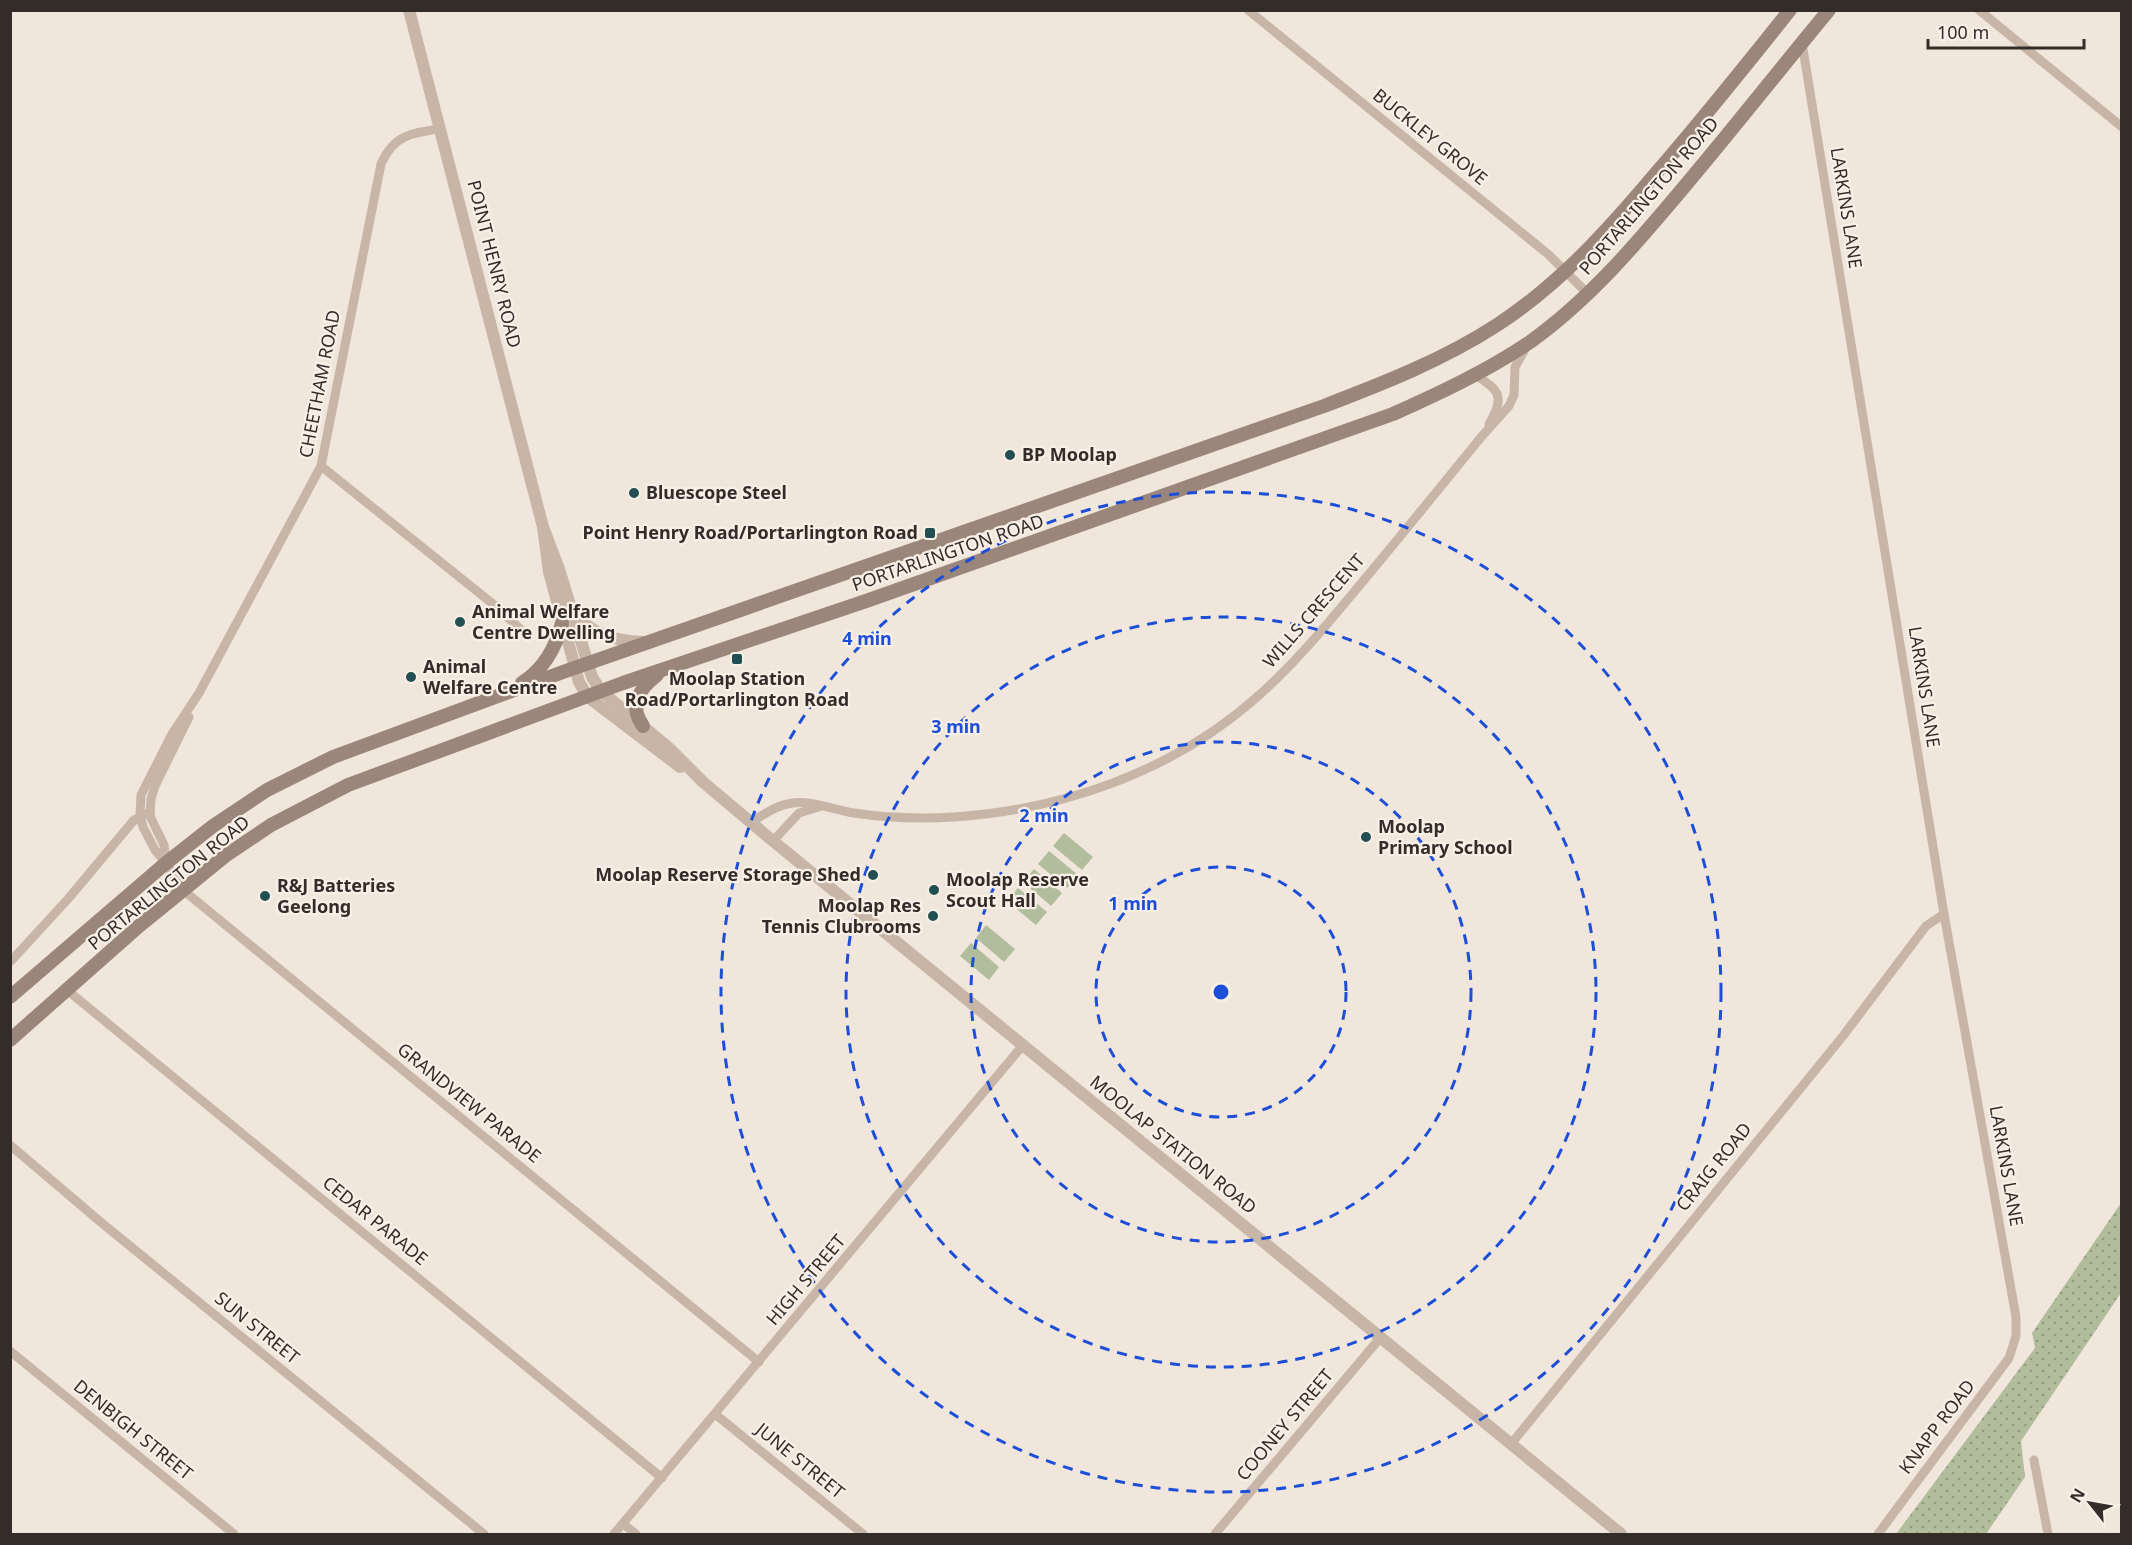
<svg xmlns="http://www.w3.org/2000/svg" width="2132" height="1545" font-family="'Noto Sans',sans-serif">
<defs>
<pattern id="grass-dots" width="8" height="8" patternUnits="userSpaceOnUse" patternTransform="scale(1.5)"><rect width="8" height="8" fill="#b2bd9d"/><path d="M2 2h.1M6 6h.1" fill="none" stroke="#929a80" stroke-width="1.8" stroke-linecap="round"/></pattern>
</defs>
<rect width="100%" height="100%" fill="#f0e6db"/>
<!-- grass -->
<path fill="url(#grass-dots)" d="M 2121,1203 L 2121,1293 L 2021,1441 L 2025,1477 L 1986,1534 L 1896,1534 L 2035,1348 L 2032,1333 Z"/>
<!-- pitch -->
<g fill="#b2bd9d">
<path d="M 1064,833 L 1093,857 L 1082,870 L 1053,846 Z"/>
<path d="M 1049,851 L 1078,875 L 1067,888 L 1038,864 Z"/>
<path d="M 1034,869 L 1062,893 L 1051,906 L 1023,882 Z"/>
<path d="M 1018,888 L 1047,912 L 1036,925 L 1007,901 Z"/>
<path d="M 986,925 L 1015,949 L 1004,962 L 976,938 Z"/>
<path d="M 971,943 L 999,967 L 989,980 L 960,956 Z"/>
</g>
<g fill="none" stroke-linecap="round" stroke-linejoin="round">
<!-- minor -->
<g stroke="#c7b6a8" stroke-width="9">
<path d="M 1248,10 L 1549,255 L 1588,294"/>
<path d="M 1979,10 L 2122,127"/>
<path d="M 1802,43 L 1944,914 L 2016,1317 L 2016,1336 L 2009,1358 L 1878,1534"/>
<path d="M 440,129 C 411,133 394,135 381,164 L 321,466 L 199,693 L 172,734 L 141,795 L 140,816 L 143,827 L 155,850 L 166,863 L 183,890 L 759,1362"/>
<path d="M 1475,375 C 1500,390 1505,397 1489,424"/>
<path d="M 321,466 L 498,608 L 521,630"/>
<path d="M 751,822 C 765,814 776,805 792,803 C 809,800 836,810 854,813 C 887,818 921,819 954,817 C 1060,810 1168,773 1250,703 C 1293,667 1328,623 1364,580 C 1404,532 1443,484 1482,436 L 1509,406 L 1514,395 L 1515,367 L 1527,346"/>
<path d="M 773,841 L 799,813 L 819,807"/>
<path d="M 166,863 L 164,845 L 150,816 L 151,799 L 155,786 L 189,717"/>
<path d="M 10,962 L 68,899 L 134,820 L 150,812"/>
<path d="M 67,990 L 662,1478"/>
<path d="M 10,1145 L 103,1224 L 484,1534"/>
<path d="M 10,1351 L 234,1534"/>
<path d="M 715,1414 L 863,1534"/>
<path d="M 1511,1444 L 1843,1036 L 1926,926 L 1944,914"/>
<path d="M 2034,1460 L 2048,1534"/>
<path d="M 623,1524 L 636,1534"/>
<path d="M 614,1534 L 1023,1045"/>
<path d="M 1215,1534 L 1380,1338"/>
</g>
<!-- tertiary -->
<g stroke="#c7b6a8" stroke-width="12">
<path d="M 409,10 L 543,527 L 549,572 L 579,682 L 588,697 L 680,767"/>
<path d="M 543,527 L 559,569 L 592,677 L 601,691 L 669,748 L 703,782 L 773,841 L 1621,1534"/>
<path d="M 573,611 C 591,635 616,641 644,642"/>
</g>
<!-- secondary -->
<g stroke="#9a867a" stroke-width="14">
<path d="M 522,683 C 544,669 556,647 562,623"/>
<path d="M 643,726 C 628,705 639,689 657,675"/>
<path d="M 10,997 L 166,863 L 213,826 L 267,790 L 333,757 L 563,672 L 1324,406 C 1384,383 1443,360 1497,325 C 1560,284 1609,229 1657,172 C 1703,119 1746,65 1790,10"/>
<path d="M 10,1040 L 139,926 L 225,856 L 271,825 L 348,785 L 623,683 L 869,600 L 1393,414 C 1440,393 1487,371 1530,342 C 1590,299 1637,243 1684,187 C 1733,129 1780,69 1829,10"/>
</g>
</g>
<!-- distance rings -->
<g fill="none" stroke="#1d4ed8" stroke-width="3" stroke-dasharray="10 8">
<circle cx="1221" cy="992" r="125"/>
<circle cx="1221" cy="992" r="250"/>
<circle cx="1221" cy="992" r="375"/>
<circle cx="1221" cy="992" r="500"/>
</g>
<!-- markers -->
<g fill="#214f52" stroke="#f8f0e7" stroke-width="2">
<circle cx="1010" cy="455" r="6"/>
<circle cx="634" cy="493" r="6"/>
<rect x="924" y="527" width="12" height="12" rx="3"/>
<circle cx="460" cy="622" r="6"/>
<rect x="731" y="653" width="12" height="12" rx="3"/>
<circle cx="411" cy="677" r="6"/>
<circle cx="1366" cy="837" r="6"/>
<circle cx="873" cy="875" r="6"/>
<circle cx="934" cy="890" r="6"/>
<circle cx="265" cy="896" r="6"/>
<circle cx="933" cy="916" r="6"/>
</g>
<g text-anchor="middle" stroke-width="4.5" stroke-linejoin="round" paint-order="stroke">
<!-- street labels -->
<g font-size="18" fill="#342c28" stroke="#f8f0e7">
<text transform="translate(1430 137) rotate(39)" y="6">BUCKLEY GROVE</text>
<text transform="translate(1649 196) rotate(-49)" y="6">PORTARLINGTON ROAD</text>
<text transform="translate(1846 208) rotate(81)" y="6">LARKINS LANE</text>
<text transform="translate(494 264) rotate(76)" y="6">POINT HENRY ROAD</text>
<text transform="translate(320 384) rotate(-79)" y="6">CHEETHAM ROAD</text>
<text transform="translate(948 553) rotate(-19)" y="6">PORTARLINGTON ROAD</text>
<text transform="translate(1314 611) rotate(-49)" y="6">WILLS CRESCENT</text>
<text transform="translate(1924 687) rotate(81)" y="6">LARKINS LANE</text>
<text transform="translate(169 883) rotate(-39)" y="6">PORTARLINGTON ROAD</text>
<text transform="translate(469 1103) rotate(39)" y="6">GRANDVIEW PARADE</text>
<text transform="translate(1173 1145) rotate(39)" y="6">MOOLAP STATION ROAD</text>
<text transform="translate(2006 1166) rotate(80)" y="6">LARKINS LANE</text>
<text transform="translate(1714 1167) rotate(-51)" y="6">CRAIG ROAD</text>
<text transform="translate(375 1221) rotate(39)" y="6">CEDAR PARADE</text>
<text transform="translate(806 1280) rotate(-50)" y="6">HIGH STREET</text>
<text transform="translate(257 1328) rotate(39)" y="6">SUN STREET</text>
<text transform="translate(1285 1425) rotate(-50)" y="6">COONEY STREET</text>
<text transform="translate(1937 1427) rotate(-53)" y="6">KNAPP ROAD</text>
<text transform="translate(133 1430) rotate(39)" y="6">DENBIGH STREET</text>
<text transform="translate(800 1461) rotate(39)" y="6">JUNE STREET</text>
</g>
<!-- poi labels -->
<g font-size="18" font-weight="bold" fill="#342c28" stroke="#f8f0e7" text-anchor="start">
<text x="1022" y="461">BP Moolap</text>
<text x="646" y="499">Bluescope Steel</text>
<text x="918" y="539" text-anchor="end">Point Henry Road/Portarlington Road</text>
<text x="472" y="618">Animal Welfare<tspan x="472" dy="21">Centre Dwelling</tspan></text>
<text x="423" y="673">Animal<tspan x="423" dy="21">Welfare Centre</tspan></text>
<text x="737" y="685" text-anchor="middle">Moolap Station<tspan x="737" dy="21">Road/Portarlington Road</tspan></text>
<text x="1378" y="833">Moolap<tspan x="1378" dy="21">Primary School</tspan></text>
<text x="861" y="881" text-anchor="end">Moolap Reserve Storage Shed</text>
<text x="946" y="886">Moolap Reserve<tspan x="946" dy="21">Scout Hall</tspan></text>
<text x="277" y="892">R&amp;J Batteries<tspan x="277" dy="21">Geelong</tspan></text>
<text x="921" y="912" text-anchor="end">Moolap Res<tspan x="921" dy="21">Tennis Clubrooms</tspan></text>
</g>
</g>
<circle cx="1221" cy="992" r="9" fill="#1d4ed8" stroke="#f8f0e7" stroke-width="3"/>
<g font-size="18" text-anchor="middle" font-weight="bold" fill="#1d4ed8" stroke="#f8f0e7" stroke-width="4.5" stroke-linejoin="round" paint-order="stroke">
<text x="867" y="645">4 min</text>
<text x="956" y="733">3 min</text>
<text x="1044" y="822">2 min</text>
<text x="1133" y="910">1 min</text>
</g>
<!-- border -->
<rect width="2132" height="1545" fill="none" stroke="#342c28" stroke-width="24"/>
<!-- north arrow -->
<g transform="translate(2090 1503) rotate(301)" stroke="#f8f0e7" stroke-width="4.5" paint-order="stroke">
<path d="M0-4.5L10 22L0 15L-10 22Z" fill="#342c28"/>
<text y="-9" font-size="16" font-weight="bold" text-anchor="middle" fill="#342c28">N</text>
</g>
<!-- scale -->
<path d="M1928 39v9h156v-9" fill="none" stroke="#342c28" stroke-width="3"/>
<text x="1937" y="39" font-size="18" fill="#342c28" stroke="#f8f0e7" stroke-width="4.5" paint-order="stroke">100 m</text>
</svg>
